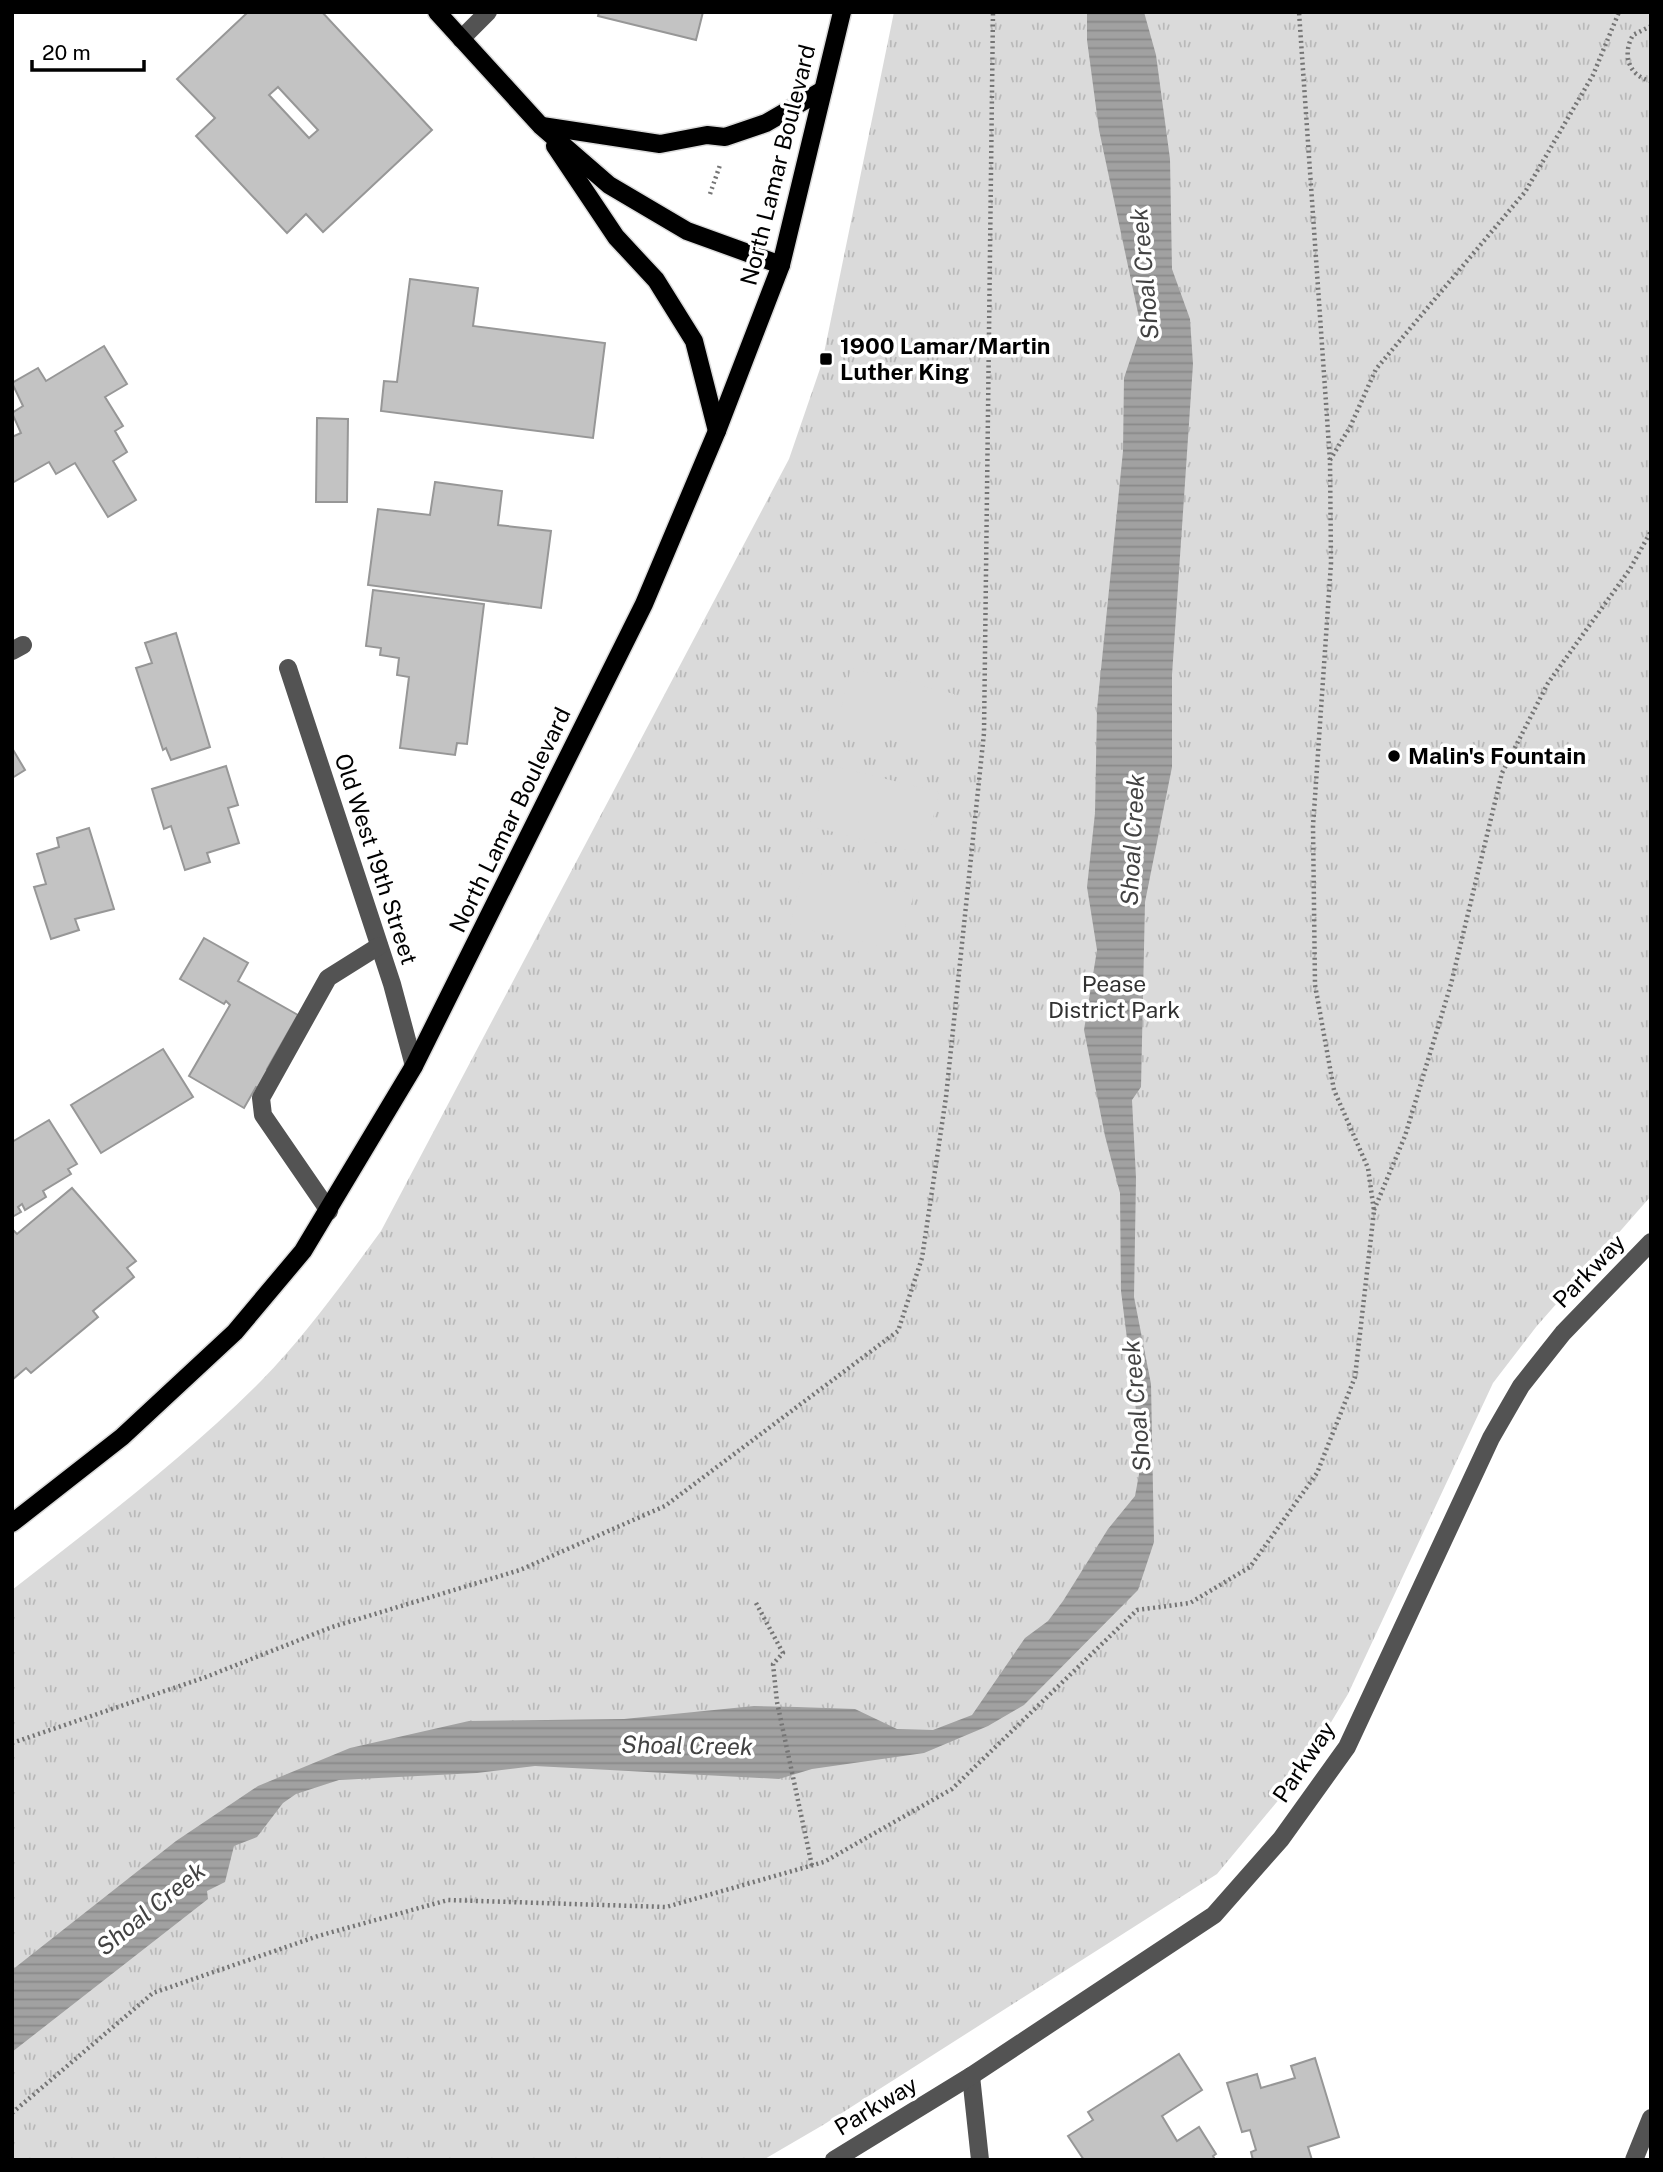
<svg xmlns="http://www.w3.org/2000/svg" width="1663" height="2172" font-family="'Public Sans',sans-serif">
<defs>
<pattern id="park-tufts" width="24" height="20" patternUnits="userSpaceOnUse" patternTransform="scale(1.75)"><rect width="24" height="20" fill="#dadada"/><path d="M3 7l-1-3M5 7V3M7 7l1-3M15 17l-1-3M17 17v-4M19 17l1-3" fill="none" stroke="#b9b9b9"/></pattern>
<pattern id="water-rules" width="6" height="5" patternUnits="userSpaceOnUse" patternTransform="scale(1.75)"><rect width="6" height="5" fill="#a1a1a1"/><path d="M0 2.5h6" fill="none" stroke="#898989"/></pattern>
</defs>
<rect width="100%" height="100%" fill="#fff"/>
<!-- park -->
<path fill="url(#park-tufts)" d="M 894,12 L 1651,12 L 1651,1196 L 1536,1327 L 1493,1383 L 1348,1694 L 1300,1774 L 1217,1874 L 823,2125 L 763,2160 L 12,2160 L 12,1590 C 98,1523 184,1458 261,1381 C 306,1335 343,1283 381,1231 L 789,459 L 822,363 Z"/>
<!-- garden -->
<g fill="#dadada">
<path d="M 851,668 L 954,694 L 942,754 L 837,726 Z"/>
<path d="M 825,764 L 939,792 L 925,854 L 809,826 Z"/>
<path d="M 803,870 L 914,894 L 899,950 L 790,926 Z"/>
</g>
<!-- water -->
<path fill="url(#water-rules)" d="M 1087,12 L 1144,12 L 1156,55 L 1170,159 L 1172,269 L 1190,319 L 1193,364 L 1172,675 L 1172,767 L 1145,902 L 1141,1087 L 1132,1100 L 1136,1178 L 1134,1297 L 1151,1384 L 1154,1542 L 1138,1590 L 1024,1705 L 988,1726 L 924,1753 L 812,1769 L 779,1779 L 535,1766 L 477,1773 L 339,1780 L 296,1794 L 283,1803 L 257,1837 L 234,1846 L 225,1882 L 207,1891 L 208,1899 L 12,2052 L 12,1970 L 176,1841 L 258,1786 L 350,1748 L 469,1721 L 624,1719 L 754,1706 L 797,1707 L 855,1709 L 897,1729 L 933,1730 L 972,1715 L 1025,1638 L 1048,1621 L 1063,1601 L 1108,1529 L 1135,1496 L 1142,1458 L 1121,1291 L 1120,1193 L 1105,1136 L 1084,1030 L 1097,950 L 1087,887 L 1095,813 L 1097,709 L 1123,451 L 1124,378 L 1141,327 L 1099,130 L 1087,40 Z"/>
<!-- building -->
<g fill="#c3c3c3" stroke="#979797" stroke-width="2" fill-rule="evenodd">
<path d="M 248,12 L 322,12 L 432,130 L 323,232 L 306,214 L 287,233 L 196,136 L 215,118 L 177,79 ZM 278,87 L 318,130 L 309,138 L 269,95 Z"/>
<path d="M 599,12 L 703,12 L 696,40 L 598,16 Z"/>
<path d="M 410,279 L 478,288 L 473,326 L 605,343 L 593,438 L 381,411 L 384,381 L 397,382 Z"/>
<path d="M 104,346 L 127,384 L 105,397 L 123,426 L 115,431 L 127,452 L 113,461 L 136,500 L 108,517 L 75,463 L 56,474 L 49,462 L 12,483 L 12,437 L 21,433 L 12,413 L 23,406 L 12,383 L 38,368 L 46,381 Z"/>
<path d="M 317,418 L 348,419 L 347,502 L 316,502 Z"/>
<path d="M 435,482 L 502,491 L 498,525 L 551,531 L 541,608 L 368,585 L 378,509 L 430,515 Z"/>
<path d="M 373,590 L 484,604 L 467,744 L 457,743 L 455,755 L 400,748 L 409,677 L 397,675 L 399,658 L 380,655 L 381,648 L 366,646 Z"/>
<path d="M 176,633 L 210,747 L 171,760 L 166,748 L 163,750 L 136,668 L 152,663 L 145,643 Z"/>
<path d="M 12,748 L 25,770 L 12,778 Z"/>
<path d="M 226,766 L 238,805 L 228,808 L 239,843 L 207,853 L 210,862 L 185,870 L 171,826 L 164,829 L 152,789 Z"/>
<path d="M 89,828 L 114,909 L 75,919 L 79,930 L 51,939 L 34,887 L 46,884 L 37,854 L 59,847 L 57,838 Z"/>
<path d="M 204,938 L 248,963 L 238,981 L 298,1015 L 267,1069 L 273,1072 L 262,1090 L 256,1087 L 244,1108 L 189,1076 L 230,1005 L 226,1001 L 224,1004 L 180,979 Z"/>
<path d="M 163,1049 L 193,1097 L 101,1153 L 71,1105 Z"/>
<path d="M 49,1120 L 77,1164 L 68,1169 L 71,1174 L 43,1191 L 46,1197 L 25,1210 L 22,1204 L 18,1207 L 21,1212 L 12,1217 L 12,1142 Z"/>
<path d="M 72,1188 L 136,1261 L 127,1268 L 134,1277 L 93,1311 L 98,1317 L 31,1373 L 26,1368 L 12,1380 L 12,1229 L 17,1234 Z"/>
<path d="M 1179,2054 L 1202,2090 L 1162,2116 L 1177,2141 L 1199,2127 L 1216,2154 L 1213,2156 L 1215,2160 L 1084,2160 L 1068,2136 L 1093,2120 L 1088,2112 Z"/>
<path d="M 1315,2058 L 1339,2137 L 1308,2147 L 1312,2160 L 1253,2160 L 1251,2152 L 1256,2150 L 1250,2130 L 1242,2132 L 1227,2083 L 1257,2074 L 1261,2088 L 1295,2078 L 1291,2066 Z"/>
</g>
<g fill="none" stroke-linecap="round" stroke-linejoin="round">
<!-- major casing -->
<g stroke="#dbdbdb" stroke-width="21">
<g id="major">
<path d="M 437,12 L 541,126 L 609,185 L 687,231 L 781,265"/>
<path d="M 542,126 L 660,144 L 707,135 L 725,137 L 766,123 L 823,90"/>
<path d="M 555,146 L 616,237 L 656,280 L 694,341 L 717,431"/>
<path d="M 12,1523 L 122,1437 L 235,1332 L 303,1251 L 414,1066 L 644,604 L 717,431 L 781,265 L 842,12"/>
</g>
</g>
<!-- path -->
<g stroke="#757575" stroke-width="4.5" stroke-dasharray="2 3.5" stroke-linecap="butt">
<path d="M 1651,26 L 1633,35 C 1622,54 1628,76 1651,81"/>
<path d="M 710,194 L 720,165"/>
<path d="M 1330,460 L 1350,427 L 1376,369 L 1525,192 L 1593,75 L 1619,12"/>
<path d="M 1374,1210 L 1405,1136 L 1451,984 L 1502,773 L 1548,683 L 1630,569 L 1651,531"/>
<path d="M 756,1603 L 783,1653 L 773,1664 L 777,1702 L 812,1866"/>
<path d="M 12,1743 L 206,1677 L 332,1627 L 520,1570 L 665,1506 L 898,1331 L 922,1258 L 946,1097 L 984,733 L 993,12"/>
<path d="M 12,2113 L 153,1993 L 318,1936 L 448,1900 L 666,1907 L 824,1862 L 952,1789 L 1137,1610 L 1190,1603 L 1250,1567 L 1317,1473 L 1355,1377 L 1374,1211 L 1368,1168 L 1334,1090 L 1315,985 L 1313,826 L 1331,563 L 1330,461 L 1299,12"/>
</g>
<!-- minor -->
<g stroke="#535353" stroke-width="18">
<path d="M 461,39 L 488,12"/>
<path d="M 12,651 L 23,645"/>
<path d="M 288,668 L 392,984 L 414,1066"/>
<path d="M 329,1211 L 263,1115 L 261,1098 L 328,978 L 379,946"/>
<path d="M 971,2076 L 980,2160"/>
<path d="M 834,2160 L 971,2076 L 1214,1915 L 1281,1839 L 1347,1747 L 1491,1438 L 1521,1386 L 1563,1333 L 1651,1242"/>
<path d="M 1634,2160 L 1651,2118"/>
</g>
<!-- major -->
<use href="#major" stroke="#000" stroke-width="18"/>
</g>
<!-- markers -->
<g fill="#000" stroke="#fff" stroke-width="2.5">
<rect x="819" y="352" width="14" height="14" rx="3.5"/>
<circle cx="1394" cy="756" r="7"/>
</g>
<g text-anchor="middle" stroke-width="7" stroke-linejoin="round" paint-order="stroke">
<!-- street labels -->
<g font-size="23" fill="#000" stroke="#fff">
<text transform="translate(778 165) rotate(-76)" y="8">North Lamar Boulevard</text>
<text transform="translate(510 820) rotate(-64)" y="8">North Lamar Boulevard</text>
<text transform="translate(376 859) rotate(72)" y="8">Old West 19th Street</text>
<text transform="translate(1589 1271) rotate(-46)" y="8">Parkway</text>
<text transform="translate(1304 1762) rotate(-56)" y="8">Parkway</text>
<text transform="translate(876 2106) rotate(-31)" y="8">Parkway</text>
</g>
<!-- poi labels -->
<g font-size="23" font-weight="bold" fill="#000" stroke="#fff" text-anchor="start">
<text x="840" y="354">1900 Lamar/Martin<tspan x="840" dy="26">Luther King</tspan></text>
<text x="1408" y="764">Malin's Fountain</text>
</g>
<!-- park labels -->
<g font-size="23" fill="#313131" stroke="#fff">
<text x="1114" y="992">Pease<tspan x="1114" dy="26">District Park</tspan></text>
</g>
<!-- water labels -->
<g font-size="24" font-style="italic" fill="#424242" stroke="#fff">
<text transform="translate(1145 274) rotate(-95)" y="8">Shoal Creek</text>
<text transform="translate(1133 840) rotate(-87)" y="8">Shoal Creek</text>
<text transform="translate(1137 1406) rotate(-95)" y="8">Shoal Creek</text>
<text transform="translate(687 1746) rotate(1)" y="8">Shoal Creek</text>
<text transform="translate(151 1909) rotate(-39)" y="8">Shoal Creek</text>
</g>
</g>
<!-- border -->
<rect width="1663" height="2172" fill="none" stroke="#000000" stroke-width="28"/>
<!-- scale -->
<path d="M32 60v10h112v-10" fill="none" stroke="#000000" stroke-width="3.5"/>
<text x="42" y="60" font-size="21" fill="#000000" stroke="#ffffff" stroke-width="5" paint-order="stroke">20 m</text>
</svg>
